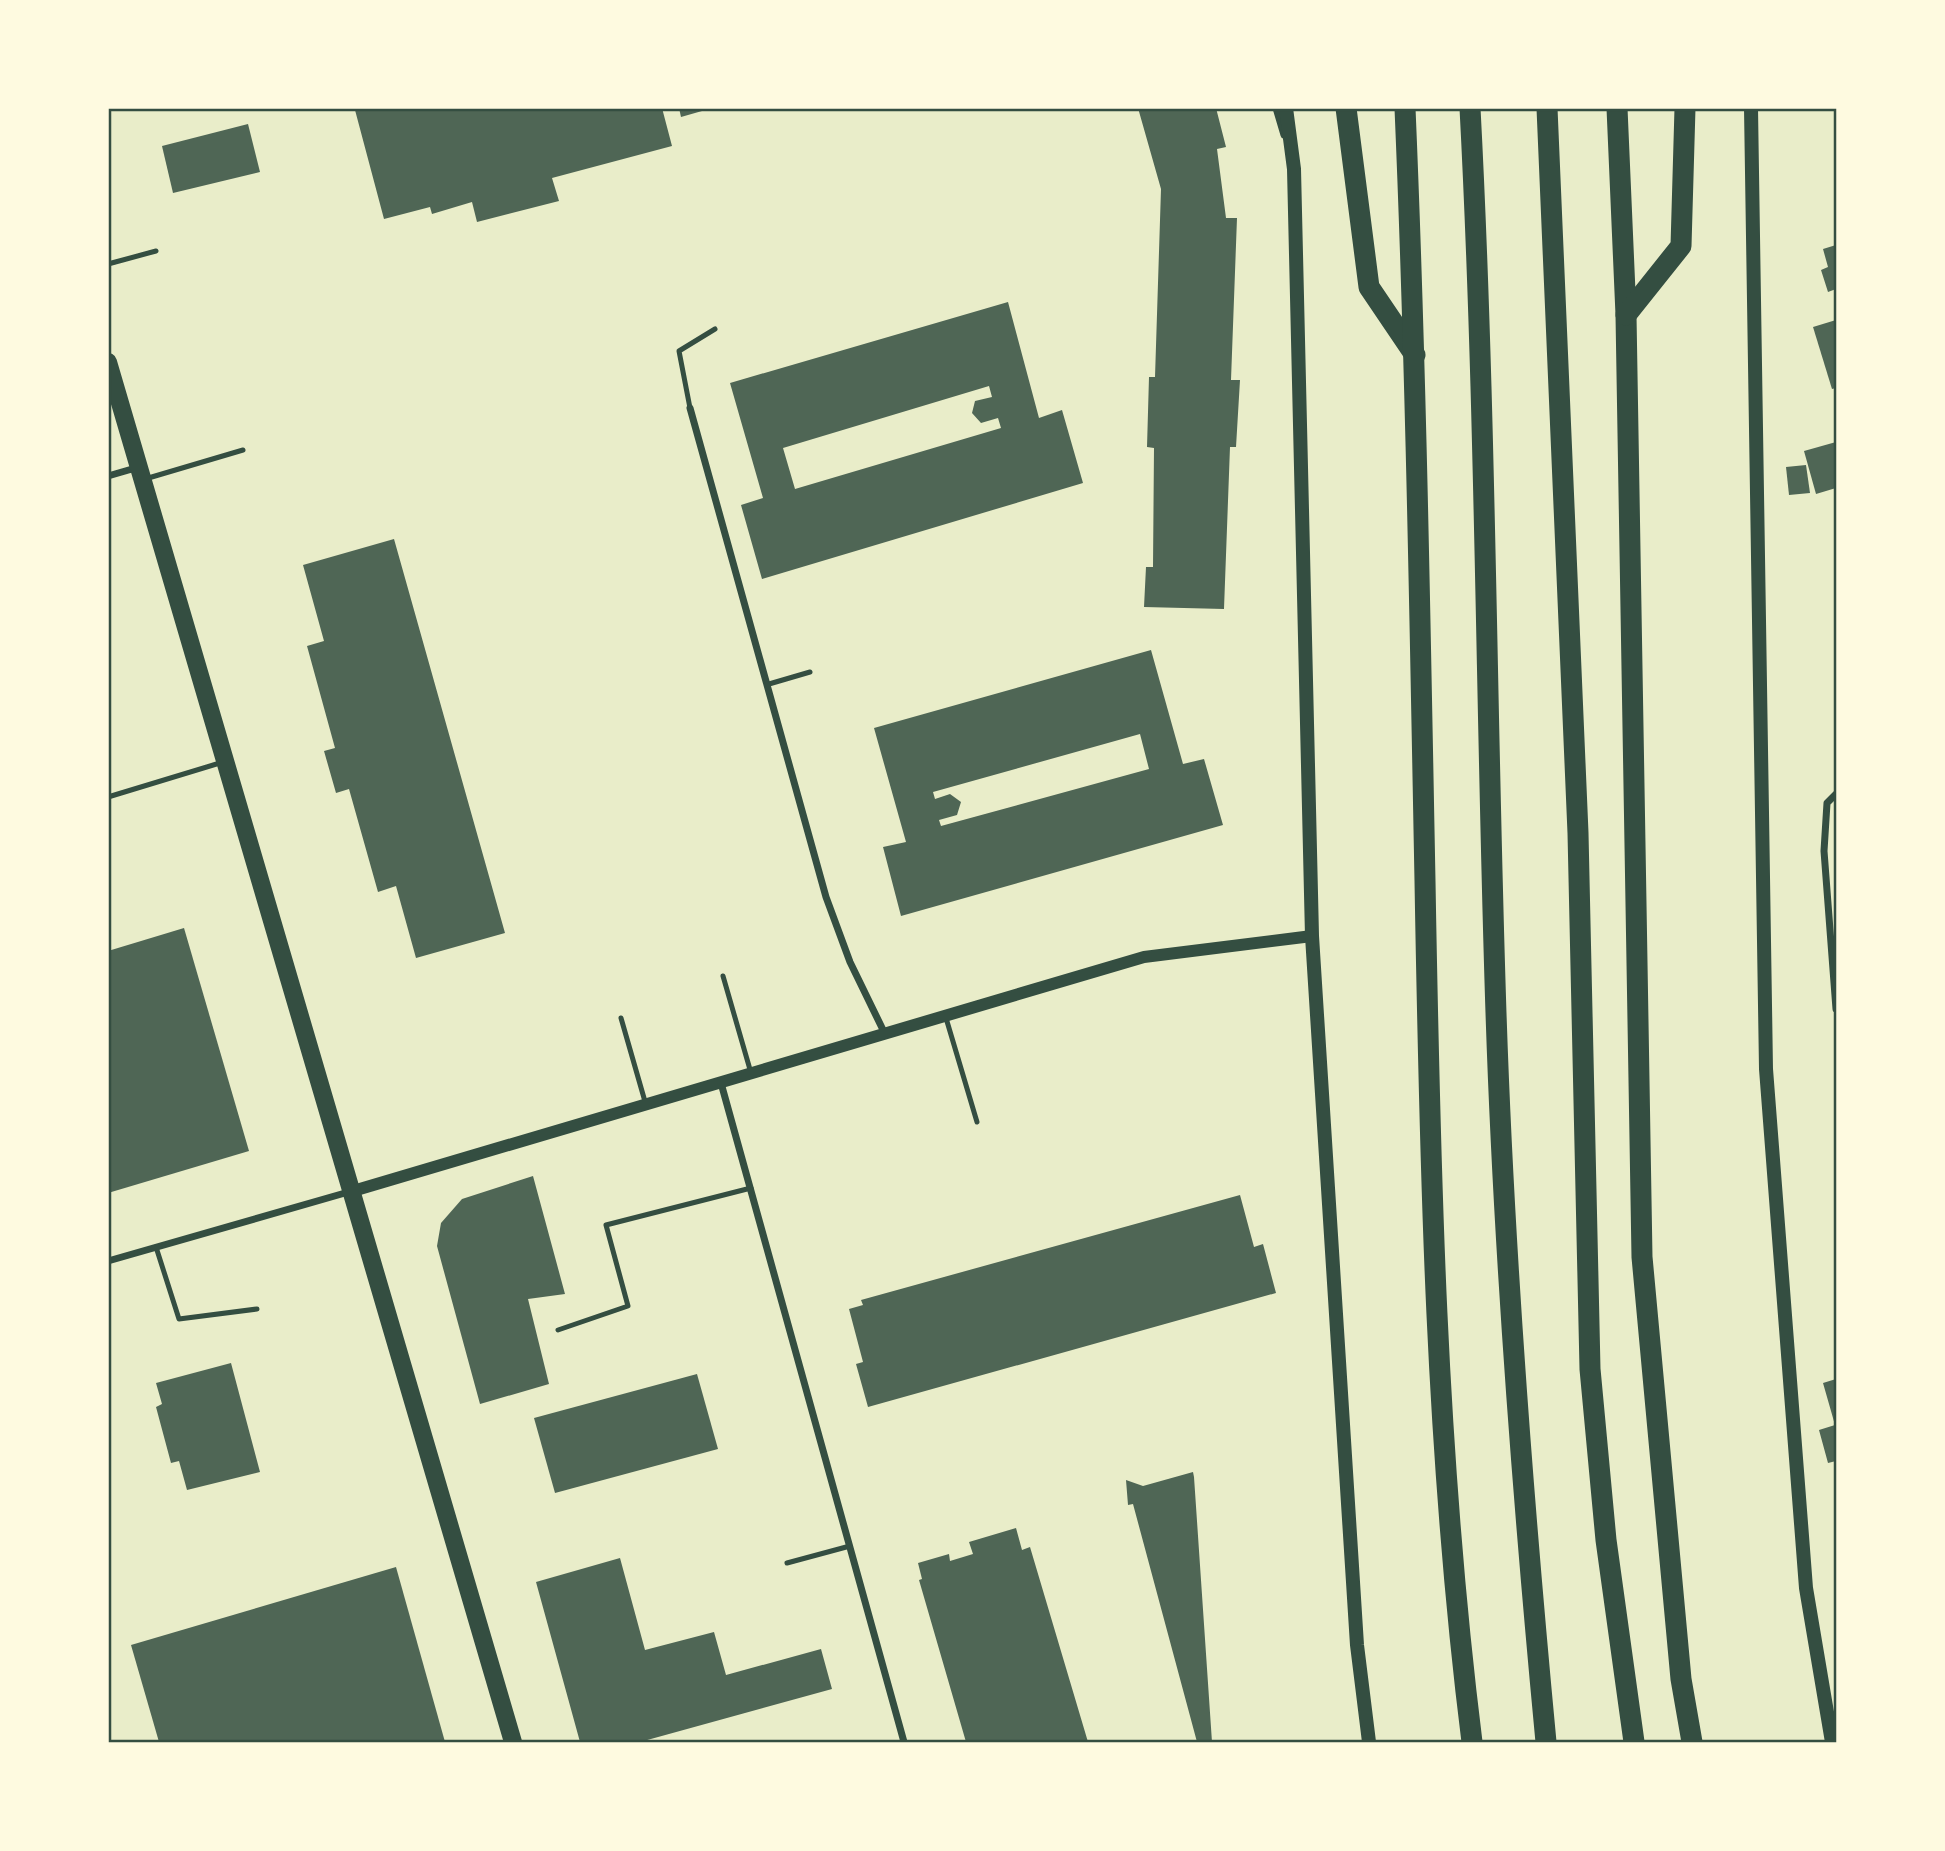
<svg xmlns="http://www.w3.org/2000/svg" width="1945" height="1851" font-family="'Crimson Pro',serif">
<rect width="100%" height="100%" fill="#e9edc9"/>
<!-- building -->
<g fill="#4f6655" fill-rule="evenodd">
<path d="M 662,108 L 672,146 L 552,178 L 559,201 L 477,222 L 472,202 L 432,214 L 430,207 L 384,219 L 355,110 Z"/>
<path d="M 679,108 L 709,108 L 709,109 L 681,117 Z"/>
<path d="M 1138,108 L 1216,108 L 1226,147 L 1217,149 L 1226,218 L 1237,218 L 1231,380 L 1240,380 L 1236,447 L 1230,447 L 1224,609 L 1144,607 L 1146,567 L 1153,567 L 1154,448 L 1147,447 L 1149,377 L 1155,377 L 1161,189 Z"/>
<path d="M 248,124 L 260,172 L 173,193 L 162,146 Z"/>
<path d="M 1836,245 L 1836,289 L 1828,292 L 1821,270 L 1828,267 L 1823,249 Z"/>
<path d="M 1008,302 L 1039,418 L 1062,410 L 1083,483 L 762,579 L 741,505 L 763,498 L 730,383 ZM 989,386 L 992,397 L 975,401 L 972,413 L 981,423 L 998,418 L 1001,428 L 795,489 L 783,448 Z"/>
<path d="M 1836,320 L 1836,388 L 1832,389 L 1813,327 Z"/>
<path d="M 1836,442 L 1836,488 L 1816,494 L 1804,451 Z"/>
<path d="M 1806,465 L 1810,493 L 1789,495 L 1786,467 Z"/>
<path d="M 394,539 L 505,933 L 416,958 L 396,886 L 378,892 L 349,789 L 336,793 L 324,751 L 335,748 L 307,646 L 324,641 L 303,565 Z"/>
<path d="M 1151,650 L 1183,764 L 1204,759 L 1223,825 L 901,916 L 883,847 L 906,842 L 874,728 ZM 1140,734 L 1149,769 L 941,826 L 939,820 L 957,815 L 961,802 L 950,794 L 935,799 L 933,792 Z"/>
<path d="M 184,928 L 249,1151 L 108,1193 L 108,951 Z"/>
<path d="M 533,1176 L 565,1294 L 528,1299 L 549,1384 L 480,1404 L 437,1246 L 441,1223 L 462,1199 Z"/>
<path d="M 1240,1195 L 1254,1247 L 1263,1244 L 1276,1293 L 868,1407 L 856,1364 L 863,1362 L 849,1309 L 863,1305 L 861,1300 Z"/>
<path d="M 231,1363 L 260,1472 L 187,1490 L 179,1461 L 171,1463 L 156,1407 L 162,1404 L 156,1383 Z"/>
<path d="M 697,1374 L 718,1449 L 555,1493 L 534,1418 Z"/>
<path d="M 1836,1379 L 1836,1461 L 1828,1463 L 1819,1430 L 1835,1425 L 1823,1383 Z"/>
<path d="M 1193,1472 L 1194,1477 L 1212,1742 L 1197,1742 L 1133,1504 L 1128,1505 L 1126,1480 L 1143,1486 Z"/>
<path d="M 1016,1528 L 1022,1550 L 1030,1547 L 1088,1742 L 966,1742 L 919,1580 L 922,1579 L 918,1563 L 949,1554 L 950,1561 L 973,1554 L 969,1542 Z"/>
<path d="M 620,1558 L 645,1650 L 714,1632 L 726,1675 L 821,1649 L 832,1689 L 640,1742 L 580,1742 L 536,1582 Z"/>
<path d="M 396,1567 L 445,1742 L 159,1742 L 131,1645 Z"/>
</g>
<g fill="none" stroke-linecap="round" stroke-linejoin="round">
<!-- service -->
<g stroke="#344e41" stroke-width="5">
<path d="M 108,264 L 156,251"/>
<path d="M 690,408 L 679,351 L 715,329"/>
<path d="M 145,479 L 243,450"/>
<path d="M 769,684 L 810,672"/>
<path d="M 108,797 L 223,762"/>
<path d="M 723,976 L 751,1073"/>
<path d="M 621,1018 L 646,1105"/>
<path d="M 946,1018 L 977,1122"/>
<path d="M 156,1247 L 179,1319 L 257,1309"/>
<path d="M 558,1330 L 628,1306 L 606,1225 L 751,1188"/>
<path d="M 787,1563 L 850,1546"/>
</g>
<!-- minor -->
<g stroke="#344e41" stroke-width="7">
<path d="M 1276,108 L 1284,135"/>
<path d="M 690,408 L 826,897 L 850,962 L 885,1034"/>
<path d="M 108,476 L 139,467"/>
<path d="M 1836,794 L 1827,803 L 1824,851 L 1836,1009"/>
<path d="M 721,1083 L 904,1742"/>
<path d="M 108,1261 L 352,1191"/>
</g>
<!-- tertiary -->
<path stroke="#344e41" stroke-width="12" d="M 353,1191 L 1144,957 L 1312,936"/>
<!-- secondary -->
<g stroke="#344e41" stroke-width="14">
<path d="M 1286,108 L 1294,169 L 1312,936 L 1357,1645 L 1369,1742"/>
<path d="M 1751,108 L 1766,1069 L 1806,1588 L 1832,1742"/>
</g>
<!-- primary -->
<path stroke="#344e41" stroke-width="18" d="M 108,362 L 513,1742"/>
<!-- motorway -->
<g stroke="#344e41" stroke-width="21">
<path d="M 1346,108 L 1369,287 L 1415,355"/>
<path d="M 1405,108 C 1416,366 1420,623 1425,881 C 1430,1170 1436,1455 1472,1742"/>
<path d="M 1470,108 C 1486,410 1486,711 1496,1013 C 1504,1256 1523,1500 1546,1742"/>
<path d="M 1547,108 L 1578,833 L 1590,1369 L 1606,1540 L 1634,1742"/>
<path d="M 1617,108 L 1626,315 L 1642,1257 L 1681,1679 L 1692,1742"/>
<path d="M 1626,315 L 1681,246 L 1685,108"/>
</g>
</g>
<!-- border -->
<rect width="1945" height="1851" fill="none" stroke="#fefae0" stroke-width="220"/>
<rect x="110" y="110" width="1725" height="1631" fill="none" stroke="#344e41" stroke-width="2.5"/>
</svg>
